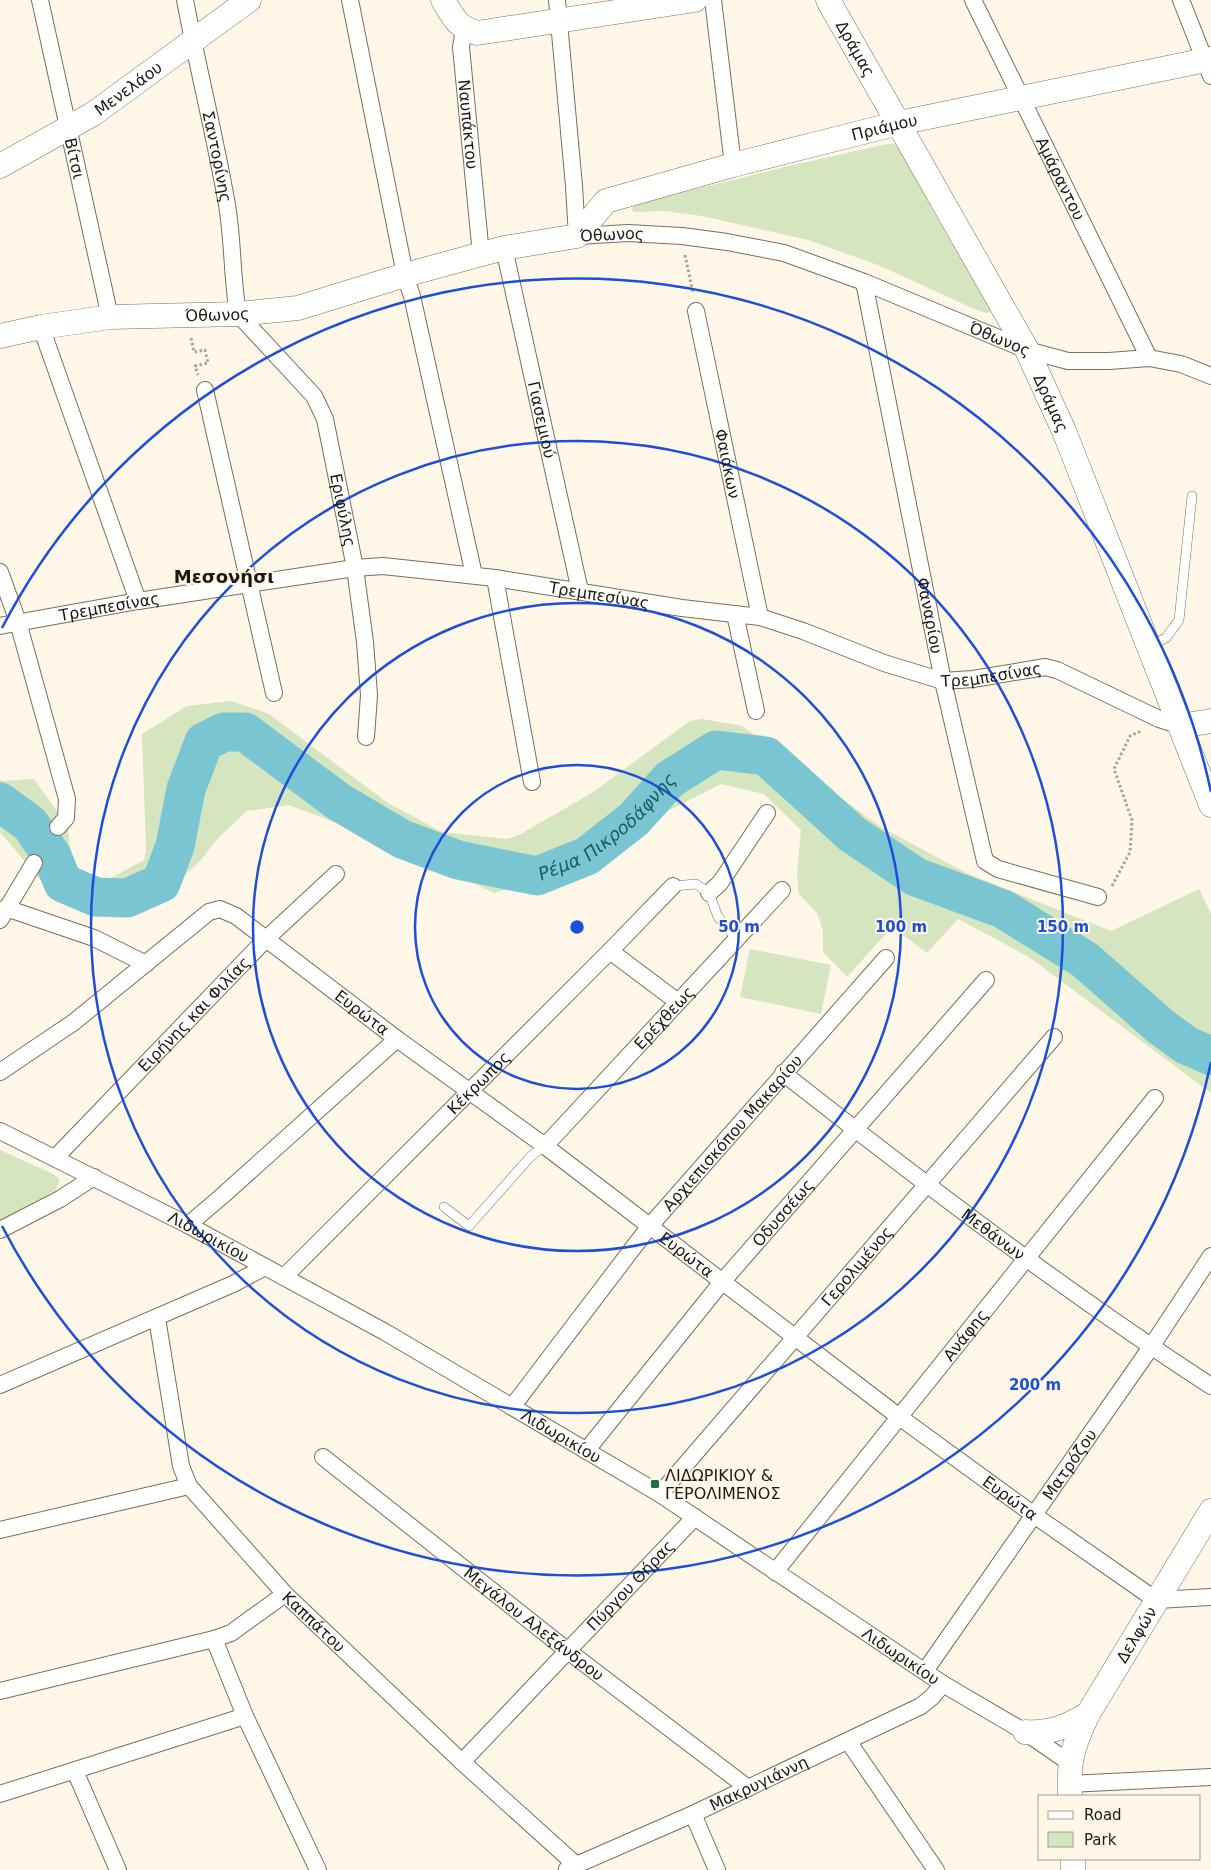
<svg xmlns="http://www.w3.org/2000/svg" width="1211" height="1870" font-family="'DejaVu Sans',sans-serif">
<rect width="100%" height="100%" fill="#fef6e6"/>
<!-- green -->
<g fill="#d4e5c0">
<path d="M 887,144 L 893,144 L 899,148 L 941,225 L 990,309 L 991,312 L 987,313 L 979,311 L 878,265 L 808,240 L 702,216 L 665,211 L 635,212 L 632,210 L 633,206 L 639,203 L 789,166 Z"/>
<path d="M 231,701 L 269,714 L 388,803 L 442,832 L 507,839 L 519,835 L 592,793 L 690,721 L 702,719 L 742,726 L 881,827 L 966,873 L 1111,931 L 1199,889 L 1211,914 L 1211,1093 L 1029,957 L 958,919 L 927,953 L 892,927 L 847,977 L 823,952 L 823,931 L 817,913 L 799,894 L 797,874 L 801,830 L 764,794 L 721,784 L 656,817 L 586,864 L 494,893 L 389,843 L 289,805 L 247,811 L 219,837 L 200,861 L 144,913 L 56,898 L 0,832 L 0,779 L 2,781 L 34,779 L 68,827 L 72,868 L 83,879 L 109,879 L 144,860 L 146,850 L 142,734 L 187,706 Z"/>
<path d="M 750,949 L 831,965 L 821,1014 L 740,997 Z"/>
<path d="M 0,1150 L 51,1173 L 60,1179 L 56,1190 L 0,1221 Z"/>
</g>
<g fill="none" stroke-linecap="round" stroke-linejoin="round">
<!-- river -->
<path stroke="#79c5d1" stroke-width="39" id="s1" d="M 0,802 L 30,824 L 52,856 L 63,883 L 96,897 L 127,898 L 161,883 L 175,846 L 186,789 L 204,742 L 224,732 L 245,732 L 339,802 L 402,839 L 458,860 L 537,876 L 587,856 L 634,819 L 670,779 L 716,750 L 766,756 L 852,834 L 916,877 L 1003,909 L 1085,960 L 1160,1026 L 1186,1045 L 1211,1056"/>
<!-- lane casing -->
<g stroke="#7a6f57" stroke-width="10">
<g id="lane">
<path d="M 1150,646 L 1166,638 L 1179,620 L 1192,496"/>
<path d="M 673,886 L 696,884 L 709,893 L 718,917 L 736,938"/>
<path d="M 444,1207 L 469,1226 L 531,1156 L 545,1146"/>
</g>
</g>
<!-- street casing -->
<g stroke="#7a6f57" stroke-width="18">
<g id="street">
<path id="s2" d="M 40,0 L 110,317"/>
<path id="s3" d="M 185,0 C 198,69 215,136 227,205 C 233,241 232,278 238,314 L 314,396 L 325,419 L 355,568 L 365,642 L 369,695 L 366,737"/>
<path d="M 350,0 L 405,275 L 412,296 L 474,575"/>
<path id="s4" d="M 557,0 L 574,186 L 577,236 L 628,233 L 682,236 L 727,242 L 784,253 L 864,282 L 1027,350 L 1068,361 L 1109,361 L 1149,358 L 1181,364 L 1211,376"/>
<path d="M 713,0 L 733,165"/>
<path id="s5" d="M 973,0 L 1149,358"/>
<path d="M 1181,0 L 1211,76"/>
<path id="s6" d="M 464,29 L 461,47 L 481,255"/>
<path id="s7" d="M 504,248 L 580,591"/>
<path id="s8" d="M 864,282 L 943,681 L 985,861 L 998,869 L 1098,897"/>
<path id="s9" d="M 696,311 L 760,617"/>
<path d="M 41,327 L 138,601"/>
<path d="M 205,390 L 274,693"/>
<path d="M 0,572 L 18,622 L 67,799 L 66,818 L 58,827"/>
<path d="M 495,578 L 532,782"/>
<path d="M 735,614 L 756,711"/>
<path id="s10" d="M 0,626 L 138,601 L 249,584 L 355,568 L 383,566 L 495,578 L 682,608 L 760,617 L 803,631 L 884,663 L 943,681 L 973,679 L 1045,667 L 1057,670 L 1159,719 L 1180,726"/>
<path d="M 709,893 L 720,883 L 767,813"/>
<path d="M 6,908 L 94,938 L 146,964"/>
<path d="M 0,920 L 34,863"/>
<path d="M 610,951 L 678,1002"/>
<path id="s11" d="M 0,1072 L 74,1022 L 209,912 L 220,909 L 236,916 L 397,1039 L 545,1146 L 898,1416 L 1034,1515 L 1156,1600 L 1211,1597"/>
<path id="s12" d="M 783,1073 C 922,1182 1063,1290 1211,1386"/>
<path id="s13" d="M 0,1131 L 188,1225 L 385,1332 L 660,1494 L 943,1684 L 1025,1732 L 1070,1763"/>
<path id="s14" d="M 545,1146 L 782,890"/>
<path id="s15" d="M 55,1158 L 266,939 L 336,874"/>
<path d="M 188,1225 L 221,1197 L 397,1039"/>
<path d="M 0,1230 L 60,1199 L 94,1177"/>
<path id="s16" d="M 284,1277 L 610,951 L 673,886"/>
<path id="s17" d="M 157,1318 L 181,1466 L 189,1486 L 285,1594 L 462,1762 L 576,1865"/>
<path d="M 0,1385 L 233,1284 L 265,1267"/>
<path id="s18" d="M 512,1407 L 649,1227 L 886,958"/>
<path id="s19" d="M 586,1451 L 722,1282 L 986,980"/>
<path id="s20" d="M 323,1457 L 568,1651 L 748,1788"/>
<path id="s21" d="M 660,1494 L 1054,1037"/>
<path d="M 0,1530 L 189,1486"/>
<path id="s22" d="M 775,1572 L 1155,1098"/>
<path d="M 214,1639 L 245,1716 L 318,1870"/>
<path id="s23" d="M 925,1671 L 1151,1347 L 1211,1256"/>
<path d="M 0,1691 L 214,1639 L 231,1633 L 285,1594"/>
<path d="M 848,1741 L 936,1870"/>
<path id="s24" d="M 462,1762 L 695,1517"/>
<path d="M 75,1771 L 118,1870"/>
<path d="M 1069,1784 L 1211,1777"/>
<path d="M 0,1794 L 245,1716"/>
<path d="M 693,1814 L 717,1870"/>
<path id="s25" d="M 567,1869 L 693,1814 L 921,1706 L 932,1697 L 943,1684"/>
</g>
</g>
<!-- secondary casing -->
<g stroke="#7a6f57" stroke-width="25">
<g id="secondary">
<path d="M 443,0 C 453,17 457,27 477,33 L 695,0"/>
<path id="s26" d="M 828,0 L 1027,350 L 1064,431 L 1211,805"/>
<path id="s27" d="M 0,166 L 93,114 L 249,0"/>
<path id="s28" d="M 0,336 L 41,327 L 110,317 L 238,314 L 298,308 L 405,275 L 504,248 L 577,236 L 606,201 L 733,165 L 899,123 L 1211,59"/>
<path d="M 1180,726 L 1211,721"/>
<path d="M 1025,1732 C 1050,1734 1068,1726 1088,1714"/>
<path id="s29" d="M 1070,1796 C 1068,1760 1073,1746 1088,1714 L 1211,1511"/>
<path d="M 1073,1859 L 1073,1870"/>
</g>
</g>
<!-- path -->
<g stroke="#aaa396" stroke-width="3" stroke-dasharray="2.5 2.5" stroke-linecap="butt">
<path d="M 685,255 L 693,293"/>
<path d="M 191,338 L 194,352 L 205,350 L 208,363 L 195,366 L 198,375"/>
<path d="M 1112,886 L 1130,852 L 1132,820 L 1114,769 L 1130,736 L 1141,731"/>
</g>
<!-- lane -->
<use href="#lane" stroke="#fff" stroke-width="9"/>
<!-- street -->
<use href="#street" stroke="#fff" stroke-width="16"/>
<!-- secondary -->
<use href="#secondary" stroke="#fff" stroke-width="24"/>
</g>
<!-- distance rings -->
<g fill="none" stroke="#1d4ed8" stroke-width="2.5">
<circle cx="577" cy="927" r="162"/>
<circle cx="577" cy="927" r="324"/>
<circle cx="577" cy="927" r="486"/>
<path d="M1211 1062A648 648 0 0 1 2 1226M2 628A648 648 0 0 1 1211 792"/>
</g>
<!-- markers -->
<rect fill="#226f3e" stroke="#fef6e6" stroke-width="2" x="650" y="1479" width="10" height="10" rx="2.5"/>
<g text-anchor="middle" stroke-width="4" stroke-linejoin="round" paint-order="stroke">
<!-- street labels -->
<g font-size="16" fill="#1f1a10" stroke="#fef6e6">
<text dy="6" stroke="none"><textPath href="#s26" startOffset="56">Δράμας</textPath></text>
<text dy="6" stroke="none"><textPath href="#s27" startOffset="150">Μενελάου</textPath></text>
<text dy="6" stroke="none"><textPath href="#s6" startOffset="96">Ναυπάκτου</textPath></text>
<text dy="6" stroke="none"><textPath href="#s28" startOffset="922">Πριάμου</textPath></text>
<text dy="6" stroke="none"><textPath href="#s3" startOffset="160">Σαντορίνης</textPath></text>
<text dy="6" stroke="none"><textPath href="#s2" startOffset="162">Βίτσι</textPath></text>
<text dy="6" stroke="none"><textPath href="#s5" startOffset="199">Αμάραντου</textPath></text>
<text dy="6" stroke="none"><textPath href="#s4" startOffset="272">Όθωνος</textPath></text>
<text dy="6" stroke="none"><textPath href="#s28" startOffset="219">Όθωνος</textPath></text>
<text dy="6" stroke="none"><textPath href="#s4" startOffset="678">Όθωνος</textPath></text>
<text dy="6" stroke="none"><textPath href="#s26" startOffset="461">Δράμας</textPath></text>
<text dy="6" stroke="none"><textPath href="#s7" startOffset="176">Γιασεμιού</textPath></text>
<text dy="6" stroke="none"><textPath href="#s9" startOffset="156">Φαιάκων</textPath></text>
<text dy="6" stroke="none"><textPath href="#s3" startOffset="549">Εριφύλης</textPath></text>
<text dy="6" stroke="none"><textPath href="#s10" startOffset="606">Τρεμπεσίνας</textPath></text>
<text dy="6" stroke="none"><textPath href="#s10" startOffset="111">Τρεμπεσίνας</textPath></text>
<text dy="6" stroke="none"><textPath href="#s8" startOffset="340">Φαναρίου</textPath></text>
<text dy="6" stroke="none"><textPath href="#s10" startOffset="1011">Τρεμπεσίνας</textPath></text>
<text dy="6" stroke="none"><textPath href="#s11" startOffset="451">Ευρώτα</textPath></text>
<text dy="6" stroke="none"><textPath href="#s15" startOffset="200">Ειρήνης και Φιλίας</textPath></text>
<text dy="6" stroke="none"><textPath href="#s14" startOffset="175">Ερέχθεως</textPath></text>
<text dy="6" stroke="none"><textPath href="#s16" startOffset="275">Κέκρωπος</textPath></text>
<text dy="6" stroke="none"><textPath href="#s18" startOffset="352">Αρχιεπισκόπου Μακαρίου</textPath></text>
<text dy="6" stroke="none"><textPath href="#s19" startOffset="309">Οδυσσέως</textPath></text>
<text dy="6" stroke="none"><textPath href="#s12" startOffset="265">Μεθάνων</textPath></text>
<text dy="6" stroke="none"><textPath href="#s13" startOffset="234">Λιδωρικίου</textPath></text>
<text dy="6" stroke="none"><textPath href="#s11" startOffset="856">Ευρώτα</textPath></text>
<text dy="6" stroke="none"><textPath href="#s21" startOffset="301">Γερολιμένος</textPath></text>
<text dy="6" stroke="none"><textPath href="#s22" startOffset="304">Ανάφης</textPath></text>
<text dy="6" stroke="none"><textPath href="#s13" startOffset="639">Λιδωρικίου</textPath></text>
<text dy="6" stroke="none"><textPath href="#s23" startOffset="252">Ματρόζου</textPath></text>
<text dy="6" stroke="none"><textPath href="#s11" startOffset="1261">Ευρώτα</textPath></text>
<text dy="6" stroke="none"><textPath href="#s24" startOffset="244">Πύργου Θήρας</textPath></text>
<text dy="6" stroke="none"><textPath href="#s17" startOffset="356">Καππάτου</textPath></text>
<text dy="6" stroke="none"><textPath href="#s20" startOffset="269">Μεγάλου Αλεξάνδρου</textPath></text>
<text dy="6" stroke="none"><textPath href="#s29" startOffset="178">Δελφών</textPath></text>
<text dy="6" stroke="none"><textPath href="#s13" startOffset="1044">Λιδωρικίου</textPath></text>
<text dy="6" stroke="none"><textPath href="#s25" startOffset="210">Μακρυγιάννη</textPath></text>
</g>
<!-- poi labels -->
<g font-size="16" fill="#1f1a10" stroke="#fef6e6" text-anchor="start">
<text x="665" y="1481">ΛΙΔΩΡΙΚΙΟΥ &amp;<tspan x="665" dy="18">ΓΕΡΟΛΙΜΕΝΟΣ</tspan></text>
</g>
<!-- neighbourhood labels -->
<g font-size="18" font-weight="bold" fill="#1f1a10" stroke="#fef6e6">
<text x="224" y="583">Μεσονήσι</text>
</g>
<!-- water labels -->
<g font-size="18" font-style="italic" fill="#1b5b64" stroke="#fef6e6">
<text dy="6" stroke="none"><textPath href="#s1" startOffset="818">Ρέμα Πικροδάφνης</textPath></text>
</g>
</g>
<circle cx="577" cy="927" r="8" fill="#1d4ed8" stroke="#fef6e6" stroke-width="2.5"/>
<g font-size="15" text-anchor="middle" font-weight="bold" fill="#1d4ed8" stroke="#fef6e6" stroke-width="4" stroke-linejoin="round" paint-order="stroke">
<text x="739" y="932">50 m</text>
<text x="901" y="932">100 m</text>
<text x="1063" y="932">150 m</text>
<text x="1035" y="1390">200 m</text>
</g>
<!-- legend -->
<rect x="1038" y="1795" width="162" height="65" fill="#fef6e6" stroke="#a59e90"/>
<rect x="1048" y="1811" width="25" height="8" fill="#ffffff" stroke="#a59e90"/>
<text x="1084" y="1820" font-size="15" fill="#1f1a10">Road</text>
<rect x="1048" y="1832" width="25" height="15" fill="#d4e5c0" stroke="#a59e90"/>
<text x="1084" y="1845" font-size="15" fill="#1f1a10">Park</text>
</svg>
